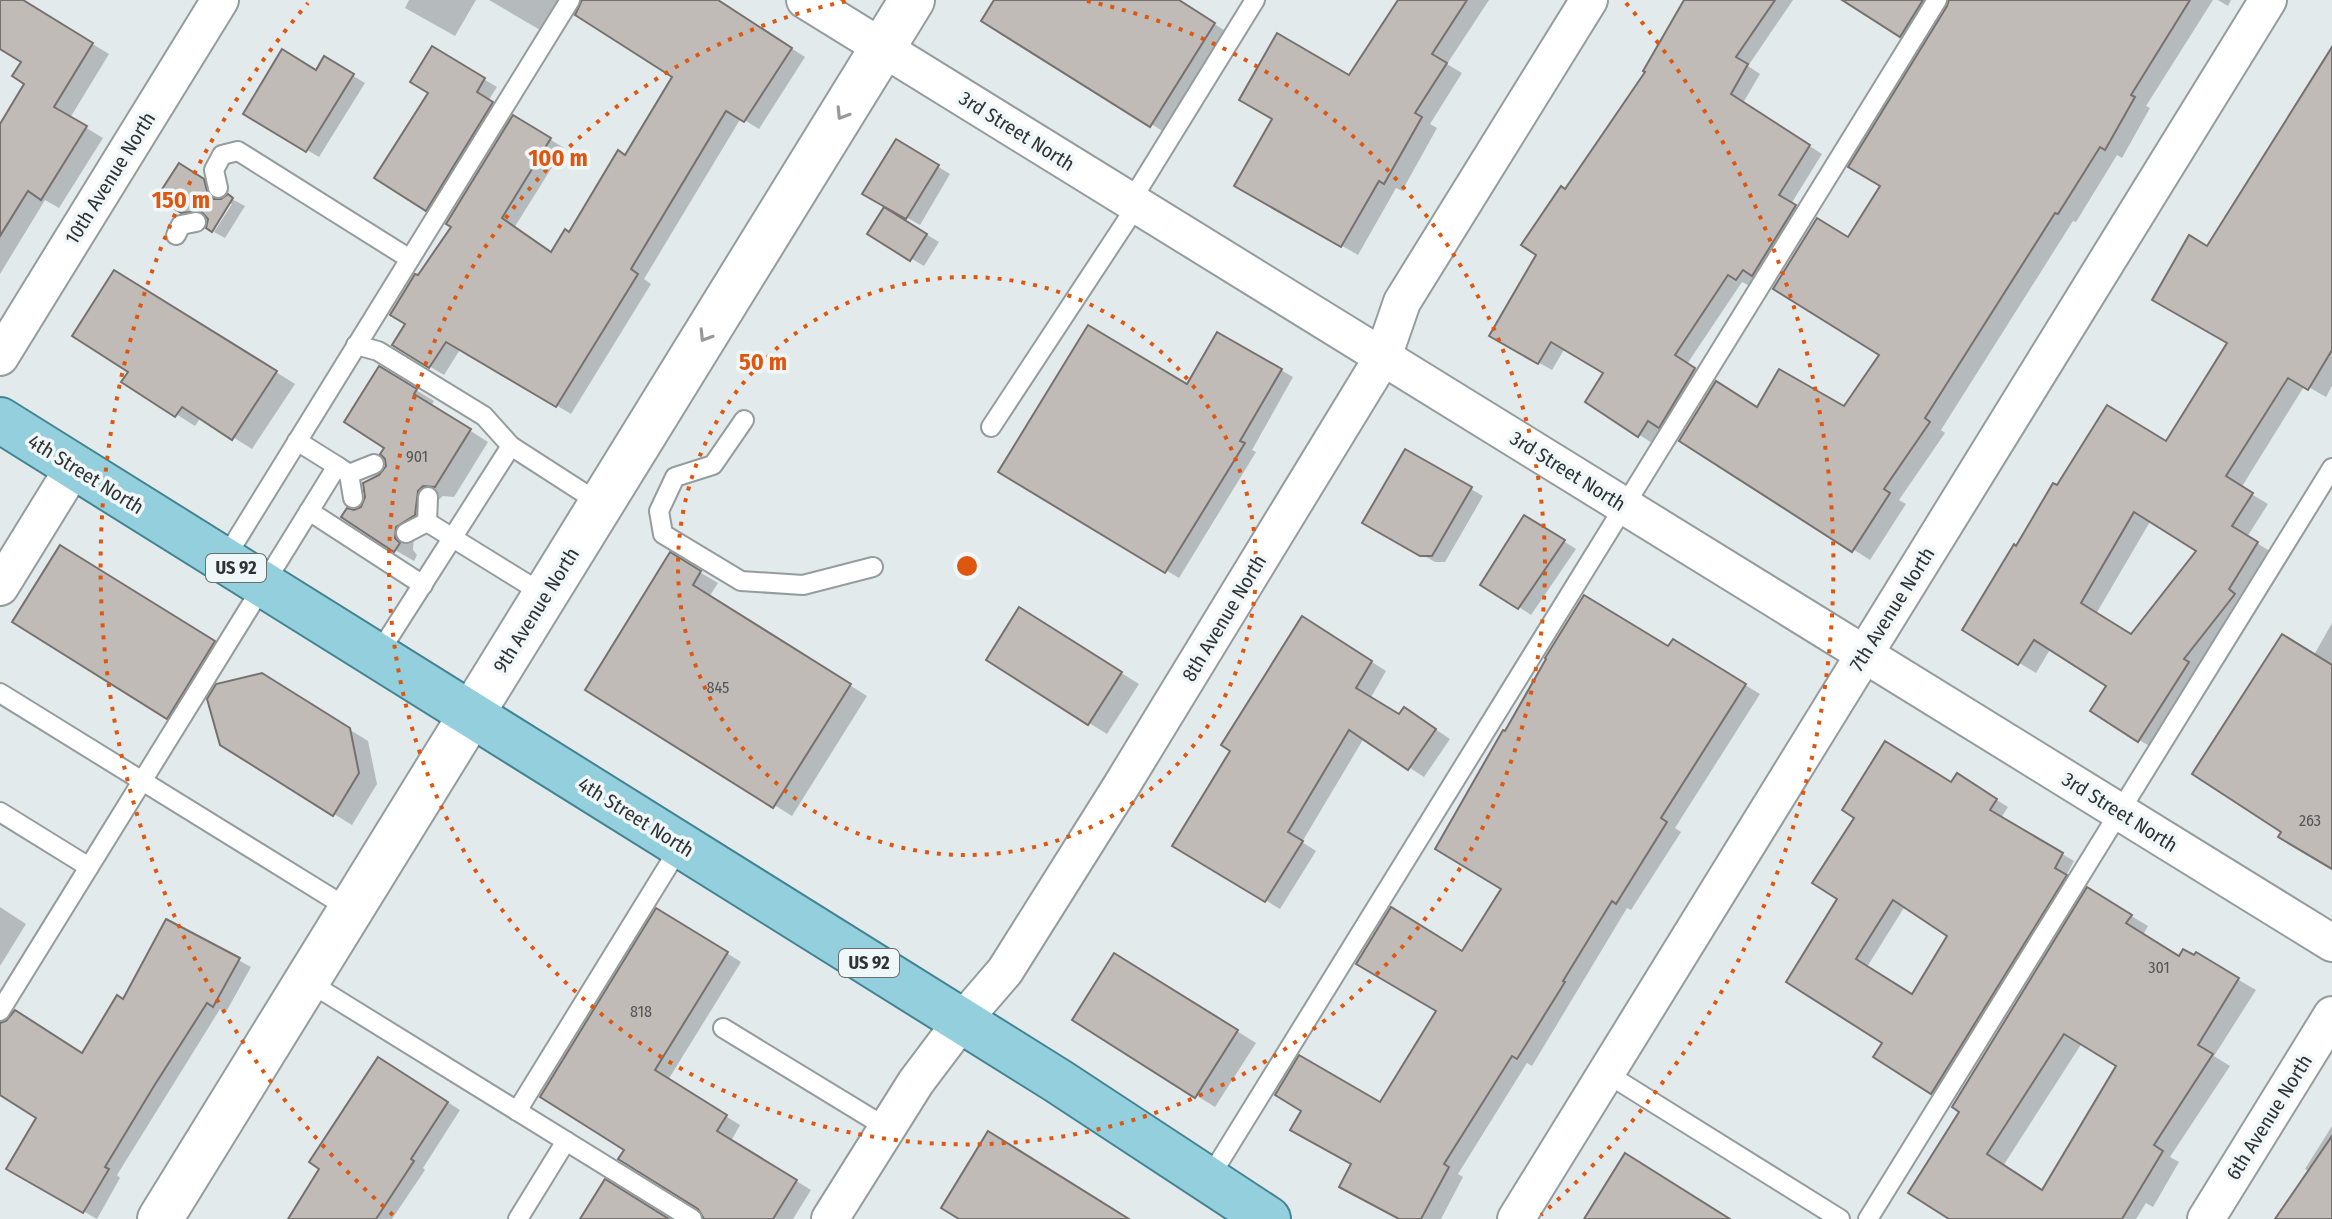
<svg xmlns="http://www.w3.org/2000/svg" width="2332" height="1219" font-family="'Fira Sans Condensed',sans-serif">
<rect width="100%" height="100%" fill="#e3eaec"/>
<!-- shadow -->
<g fill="#0003" fill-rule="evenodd">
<path d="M 0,0 L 20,0 L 109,54 L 70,118 L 103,138 L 59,208 L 45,200 L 0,274 L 0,128 L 27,83 L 23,61 L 0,47 Z"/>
<path d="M 409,0 L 476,0 L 455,36 L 405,8 Z"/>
<path d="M 489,0 L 576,0 L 547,34 Z"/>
<path d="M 584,0 L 716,0 L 805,57 L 759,129 L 741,118 L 644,279 L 651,284 L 571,414 L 461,348 L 444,375 L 394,345 L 408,324 L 418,278 L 454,226 L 514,117 L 564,148 L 514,228 L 552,253 L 570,234 L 625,157 L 675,76 Z"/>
<path d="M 997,0 L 1177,0 L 1227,32 L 1164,132 L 984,20 Z"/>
<path d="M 1400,0 L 1489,0 L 1447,64 L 1462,73 L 1430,124 L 1437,128 L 1402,191 L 1396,188 L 1358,255 L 1236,185 L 1350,78 Z"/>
<path d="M 1684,0 L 1793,0 L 1748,66 L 1760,74 L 1743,103 L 1822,154 L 1791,204 L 1808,214 L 1750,286 L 1742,282 L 1687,364 L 1707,377 L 1673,434 L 1662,428 L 1652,443 L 1587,401 L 1606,372 L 1565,348 L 1552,370 L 1492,336 L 1539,255 L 1566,192 L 1648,71 Z"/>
<path d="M 1846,0 L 1941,0 L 1914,42 Z"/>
<path d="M 1951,0 L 2213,0 L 2146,106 L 2150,108 L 2122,158 L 2117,155 L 2076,222 L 2073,221 L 1941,430 L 1945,433 L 1899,500 L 1906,504 L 1870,560 L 1682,440 L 1758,409 L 1845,409 L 1881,355 L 1849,239 L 1883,186 Z"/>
<path d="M 2218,0 L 2231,0 L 2228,6 Z"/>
<path d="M 433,49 L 497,87 L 488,101 L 504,111 L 439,216 L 427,209 Z"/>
<path d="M 2332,51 L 2332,386 L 2326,397 L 2305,385 L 2241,488 L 2268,504 L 2247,537 L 2273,553 L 2155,749 L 2139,740 L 2109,685 L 2051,648 L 2036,673 L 1964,630 L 2058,487 L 2167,443 L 2230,342 L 2208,248 ZM 2151,520 L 2199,550 L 2132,636 L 2096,614 Z"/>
<path d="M 325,59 L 365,83 L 319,157 L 245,113 L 316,72 Z"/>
<path d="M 897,142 L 950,174 L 920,225 L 890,208 L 888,211 L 939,242 L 924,266 L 870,234 L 887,206 Z"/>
<path d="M 192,173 L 216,188 L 221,202 L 228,197 L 245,206 L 225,238 L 214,232 L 232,204 L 227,204 L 210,217 L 196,219 L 182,211 Z"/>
<path d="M 134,283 L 295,384 L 252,449 L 201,417 L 195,426 L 124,381 L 131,372 Z"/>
<path d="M 1218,334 L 1293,377 L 1252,450 L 1256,452 L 1179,578 L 1001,471 L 1188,387 Z"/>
<path d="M 380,368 L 434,401 L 431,406 L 488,442 L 454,497 L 443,496 L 436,502 L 414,538 L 413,550 L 417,555 L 414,561 L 395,550 L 354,512 L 363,508 L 388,465 Z"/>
<path d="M 1405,451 L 1483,496 L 1445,562 L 1435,562 L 1365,522 Z"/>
<path d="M 1525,517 L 1576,549 L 1531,615 L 1519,607 Z"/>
<path d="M 73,554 L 226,650 L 180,724 L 168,717 Z"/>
<path d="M 671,555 L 718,583 L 709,597 L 867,696 L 792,816 L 588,689 Z"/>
<path d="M 1038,621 L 1139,684 L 1107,734 L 1089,723 Z"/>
<path d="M 2332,623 L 2332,867 L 2314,655 Z"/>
<path d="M 1317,627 L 1386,671 L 1370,699 L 1400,717 L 1419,718 L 1450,739 L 1424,777 L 1364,738 L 1302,842 L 1316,851 L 1280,909 L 1175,845 Z"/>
<path d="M 1669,649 L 1688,650 L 1760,694 L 1675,828 L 1681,832 L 1631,910 L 1627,908 L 1532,1066 L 1527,1063 L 1458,1174 L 1463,1177 L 1441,1219 L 1402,1219 L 1381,1104 L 1438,1010 L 1463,953 Z"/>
<path d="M 281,687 L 368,741 L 377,784 L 352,825 L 334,814 Z"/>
<path d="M 1970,783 L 2008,807 L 2001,818 L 2074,861 L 2066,876 L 2078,883 L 1944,1099 L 1876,1057 L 1884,1043 L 1788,981 ZM 1905,906 L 1950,935 L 1913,996 L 1867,967 Z"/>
<path d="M 2088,890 L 2148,926 L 2143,935 L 2180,958 L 2196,955 L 2256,990 L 2214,1056 L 2230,1066 L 2170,1157 L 2179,1162 L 2153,1207 L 2146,1203 L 2136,1219 L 1952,1219 L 1962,1111 ZM 2082,1043 L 2118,1066 L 2044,1192 L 2003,1166 Z"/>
<path d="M 0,907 L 26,924 L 0,966 Z"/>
<path d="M 657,910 L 741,962 L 668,1080 L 740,1125 L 731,1141 L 811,1190 L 793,1219 L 706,1219 L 705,1213 L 627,1149 Z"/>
<path d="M 167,921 L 251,967 L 226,1012 L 220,1009 L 117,1175 L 120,1178 L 97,1219 L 9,1168 L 38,1117 L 0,1093 L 0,1037 L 83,1055 L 124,1001 Z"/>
<path d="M 1133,966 L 1256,1043 L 1215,1107 L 1075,1019 Z"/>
<path d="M 391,1066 L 460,1110 L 423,1168 L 425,1170 L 392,1219 L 291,1219 Z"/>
<path d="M 2332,1126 L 2332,1219 L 2278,1219 L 2310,1172 L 2305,1169 Z"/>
</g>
<!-- building -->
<g fill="#c0bbb7" stroke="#76716e" stroke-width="2" fill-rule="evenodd">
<path d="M 0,0 L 23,0 L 93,43 L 54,107 L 87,126 L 41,200 L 28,191 L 0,236 L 0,124 L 24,84 L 12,76 L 21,62 L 0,49 Z"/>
<path d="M 582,0 L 718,0 L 792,48 L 744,122 L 726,111 L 631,269 L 638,274 L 556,407 L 446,342 L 429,368 L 392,345 L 405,324 L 390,315 L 415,274 L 418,275 L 451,227 L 446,224 L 513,115 L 551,138 L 502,218 L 551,252 L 565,229 L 569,232 L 618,150 L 625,155 L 672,77 L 575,15 Z"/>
<path d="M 994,0 L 1179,0 L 1215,23 L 1150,127 L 981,21 Z"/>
<path d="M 1398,0 L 1467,0 L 1432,54 L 1447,63 L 1415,113 L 1422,117 L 1384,184 L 1379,181 L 1341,247 L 1234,186 L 1272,119 L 1239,100 L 1277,33 L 1349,75 Z"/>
<path d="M 1684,0 L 1775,0 L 1736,57 L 1748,64 L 1731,94 L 1810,145 L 1779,195 L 1796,205 L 1752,276 L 1743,270 L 1736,280 L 1728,275 L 1675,355 L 1695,368 L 1659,428 L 1648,421 L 1638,437 L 1585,402 L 1603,373 L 1551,342 L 1538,364 L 1489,336 L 1536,255 L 1521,245 L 1561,186 L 1565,189 L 1645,72 L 1643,71 Z"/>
<path d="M 1842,0 L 1923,0 L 1900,37 Z"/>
<path d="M 1949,0 L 2190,0 L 2131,95 L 2135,97 L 2105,150 L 2100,147 L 2058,214 L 2055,213 L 1925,418 L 1930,422 L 1884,489 L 1890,493 L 1852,552 L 1679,441 L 1716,381 L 1757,407 L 1779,369 L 1844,406 L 1879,355 L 1773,289 L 1817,218 L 1848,237 L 1880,186 L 1848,167 L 1947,6 Z"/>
<path d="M 432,46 L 485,78 L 477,92 L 493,102 L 426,211 L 374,178 L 428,93 L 410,82 Z"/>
<path d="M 2332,47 L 2332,350 L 2308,390 L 2288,378 L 2226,476 L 2253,493 L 2232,526 L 2258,542 L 2229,589 L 2235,594 L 2184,659 L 2189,662 L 2138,742 L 2090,711 L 2106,686 L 2034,640 L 2018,665 L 1962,630 L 2014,544 L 2016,546 L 2053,483 L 2057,485 L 2107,405 L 2166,441 L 2227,343 L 2152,300 L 2189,235 L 2207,246 ZM 2134,512 L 2196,551 L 2131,634 L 2081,603 Z"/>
<path d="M 282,49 L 316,70 L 324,56 L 354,74 L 306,152 L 243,114 Z"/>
<path d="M 896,139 L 939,165 L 906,219 L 862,194 Z"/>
<path d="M 179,163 L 204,179 L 207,191 L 214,199 L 221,199 L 228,194 L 233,198 L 212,232 L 206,228 L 208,219 L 201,211 L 181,213 L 157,197 Z"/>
<path d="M 884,207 L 927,234 L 910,261 L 867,234 Z"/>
<path d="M 114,270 L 277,371 L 232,440 L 182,407 L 175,417 L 121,382 L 128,372 L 72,336 Z"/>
<path d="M 1088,325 L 1187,384 L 1217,332 L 1282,369 L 1240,441 L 1245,443 L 1165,573 L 998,472 Z"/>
<path d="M 379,366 L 417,389 L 414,394 L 471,429 L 435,487 L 423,486 L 418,491 L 415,515 L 396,527 L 395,538 L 400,543 L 394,552 L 341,517 L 347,508 L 354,510 L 361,507 L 365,497 L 363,483 L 379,475 L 386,466 L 385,459 L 380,454 L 384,448 L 344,422 Z"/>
<path d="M 1405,449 L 1472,487 L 1432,556 L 1420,556 L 1362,523 Z"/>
<path d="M 1524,515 L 1565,540 L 1518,609 L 1480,585 Z"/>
<path d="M 60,545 L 215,641 L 167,719 L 12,622 Z"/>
<path d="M 670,552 L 701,571 L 693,585 L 851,684 L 773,808 L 585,690 Z"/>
<path d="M 1584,595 L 1668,646 L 1673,639 L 1746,684 L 1661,818 L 1667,822 L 1616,904 L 1612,901 L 1563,981 L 1565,982 L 1517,1059 L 1512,1056 L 1444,1164 L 1449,1167 L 1421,1219 L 1399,1219 L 1339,1187 L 1351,1164 L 1290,1130 L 1301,1111 L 1275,1095 L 1299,1055 L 1380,1102 L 1436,1011 L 1356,964 L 1391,907 L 1462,951 L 1501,889 L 1435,849 L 1503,730 L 1505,731 L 1546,659 L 1545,658 Z"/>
<path d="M 1019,607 L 1122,672 L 1088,725 L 986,660 Z"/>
<path d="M 1302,616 L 1372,661 L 1356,688 L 1399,714 L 1404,707 L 1436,729 L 1408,770 L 1349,730 L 1288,832 L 1303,841 L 1265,902 L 1172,846 L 1230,751 L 1221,745 Z"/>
<path d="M 2282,634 L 2332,665 L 2332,869 L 2278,837 L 2281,832 L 2192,774 Z"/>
<path d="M 262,673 L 350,728 L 359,773 L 333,816 L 220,745 L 207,699 L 216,684 Z"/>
<path d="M 1885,741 L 1951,782 L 1957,773 L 1997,799 L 1990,810 L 2063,853 L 2055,868 L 2067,875 L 1931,1094 L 1873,1057 L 1882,1043 L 1786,982 L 1837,899 L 1812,883 L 1854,818 L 1842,810 ZM 1893,900 L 1947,936 L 1912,994 L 1856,959 Z"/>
<path d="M 2087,887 L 2132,915 L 2126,923 L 2179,956 L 2183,949 L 2194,955 L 2196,952 L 2239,978 L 2198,1045 L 2213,1054 L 2154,1145 L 2163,1151 L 2122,1219 L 1949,1219 L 1908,1193 L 1959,1112 L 1952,1107 ZM 2064,1034 L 2116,1066 L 2042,1190 L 1987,1154 Z"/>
<path d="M 656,908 L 728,952 L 655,1070 L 727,1115 L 717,1131 L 797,1180 L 773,1219 L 704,1219 L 698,1209 L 618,1159 L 624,1150 L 540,1097 Z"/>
<path d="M 166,919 L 240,958 L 213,1007 L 207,1003 L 154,1086 L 105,1167 L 109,1169 L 83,1213 L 6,1169 L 36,1118 L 0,1095 L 0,1023 L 6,1021 L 15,1010 L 82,1053 L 117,995 L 123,999 Z"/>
<path d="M 1114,953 L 1238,1030 L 1195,1098 L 1072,1020 Z"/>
<path d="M 378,1057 L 448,1102 L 411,1159 L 414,1161 L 376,1219 L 288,1219 L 319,1169 L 309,1162 Z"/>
<path d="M 988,1131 L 1129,1219 L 959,1219 L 941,1208 Z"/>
<path d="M 2332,1136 L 2332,1219 L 2275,1219 Z"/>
<path d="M 1625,1153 L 1730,1219 L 1584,1219 Z"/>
<path d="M 605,1179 L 669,1219 L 580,1219 Z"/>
</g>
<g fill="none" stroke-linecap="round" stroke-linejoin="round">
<!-- service casing -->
<g stroke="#959c9d" stroke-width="22">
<g id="service">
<path d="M 218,188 L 214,170 L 222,155 L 238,151 L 410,259"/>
<path d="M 1131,201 L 1255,0"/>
<path d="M 176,235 L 181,225 L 196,222"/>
<path d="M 356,345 L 378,351 L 484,416 L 511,446 L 601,504"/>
<path d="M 744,420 L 713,465 L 675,477 L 659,511 L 663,534 L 741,581 L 803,585 L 873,567"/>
<path d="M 991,427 L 1137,205"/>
<path d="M 337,466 L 349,474 L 353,498"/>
<path d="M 349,474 L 374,464"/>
<path d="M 309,511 L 423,585"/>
<path d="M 427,522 L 428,497"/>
<path d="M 406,533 L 427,522 L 545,595"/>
<path d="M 224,560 L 570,0"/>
<path d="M 377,656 L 511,446"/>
<path d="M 0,693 L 351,910"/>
<path d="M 0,812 L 89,867"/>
<path d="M 307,981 L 692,1219"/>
<path d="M 0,1011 L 337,466 L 297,441"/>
<path d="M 723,1028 L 887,1128"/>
<path d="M 1606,1073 L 1840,1219"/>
<path d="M 517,1111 L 681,845"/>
<path d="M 1208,1180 L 1937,0"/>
<path d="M 518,1219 L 566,1141"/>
<path d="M 1868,1219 L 2332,468"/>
</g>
</g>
<!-- minor casing -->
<g stroke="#959c9d" stroke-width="40">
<g id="minor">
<path d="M 805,0 L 2332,943"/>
<path d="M 0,357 L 220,0"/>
<path d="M 0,587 L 74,467"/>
<path d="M 830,1219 L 916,1082 L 962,1021 L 1005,971 L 1120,788 L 1383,357 L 1402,302 L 1589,0"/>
<path d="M 1516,1219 L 2268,0"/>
<path d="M 2206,1219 L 2332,1015"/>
</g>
</g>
<!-- tertiary casing -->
<g stroke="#959c9d" stroke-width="48">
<path id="tertiary" d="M 160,1219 L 912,0"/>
</g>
<!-- primary casing -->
<g stroke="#438493" stroke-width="48">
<path id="primary" d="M 0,420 L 1058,1081 L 1268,1219"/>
</g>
<!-- service -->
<use href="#service" stroke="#fff" stroke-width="18"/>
<!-- minor -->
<use href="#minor" stroke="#fff" stroke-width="36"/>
<!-- tertiary -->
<use href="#tertiary" stroke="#fff" stroke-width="44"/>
<!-- primary -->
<use href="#primary" stroke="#94cfdd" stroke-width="44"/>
</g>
<!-- one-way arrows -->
<defs><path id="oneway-chevron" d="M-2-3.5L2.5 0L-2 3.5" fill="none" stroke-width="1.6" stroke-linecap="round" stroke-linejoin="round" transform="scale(2)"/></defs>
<g stroke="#98999a">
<use href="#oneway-chevron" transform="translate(842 114) rotate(122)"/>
<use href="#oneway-chevron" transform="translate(705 336) rotate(122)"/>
</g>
<!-- distance rings -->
<g fill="none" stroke="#df570e" stroke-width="4" stroke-dasharray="4 8">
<circle cx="967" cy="566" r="289"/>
<path d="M1087 1A578 578 0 1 1 847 1"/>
<path d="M393 1215A867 867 0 0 1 308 3M1626 3A867 867 0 0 1 1541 1215"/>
</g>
<g text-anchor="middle" stroke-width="7" stroke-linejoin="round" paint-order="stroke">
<!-- number labels -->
<g font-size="16" fill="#545555">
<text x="417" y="462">901</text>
<text x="718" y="693">845</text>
<text x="2310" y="826">263</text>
<text x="2159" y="973">301</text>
<text x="641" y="1017">818</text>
</g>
<!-- shield labels -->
<g fill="#f0f7f9" stroke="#6a6e6f" stroke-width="2">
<rect x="206" y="554" width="60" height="28" rx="6"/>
<rect x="839" y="949" width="60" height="28" rx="6"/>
</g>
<g font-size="18" font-weight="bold" fill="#303334">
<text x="236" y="574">US 92</text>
<text x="869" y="969">US 92</text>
</g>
<!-- street labels -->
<g font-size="20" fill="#303334" stroke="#f0f7f9">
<text transform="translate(1017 131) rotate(32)" y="7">3rd Street North</text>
<text transform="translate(110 178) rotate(-58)" y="7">10th Avenue North</text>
<text transform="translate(1568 471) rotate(32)" y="7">3rd Street North</text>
<text transform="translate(86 474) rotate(32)" y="7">4th Street North</text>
<text transform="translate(1892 609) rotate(-58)" y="7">7th Avenue North</text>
<text transform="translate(536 610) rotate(-58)" y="7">9th Avenue North</text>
<text transform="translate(1224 618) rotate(-59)" y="7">8th Avenue North</text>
<text transform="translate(2120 812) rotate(32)" y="7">3rd Street North</text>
<text transform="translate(636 817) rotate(32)" y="7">4th Street North</text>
<text transform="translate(2269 1117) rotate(-58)" y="7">6th Avenue North</text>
</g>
</g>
<circle cx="967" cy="566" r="12" fill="#df570e" stroke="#f0f7f9" stroke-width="4"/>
<g font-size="24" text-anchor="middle" font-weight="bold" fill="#df570e" stroke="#f0f7f9" stroke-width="7" stroke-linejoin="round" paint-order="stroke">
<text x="558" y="166">100 m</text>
<text x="181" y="208">150 m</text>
<text x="763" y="370">50 m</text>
</g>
</svg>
